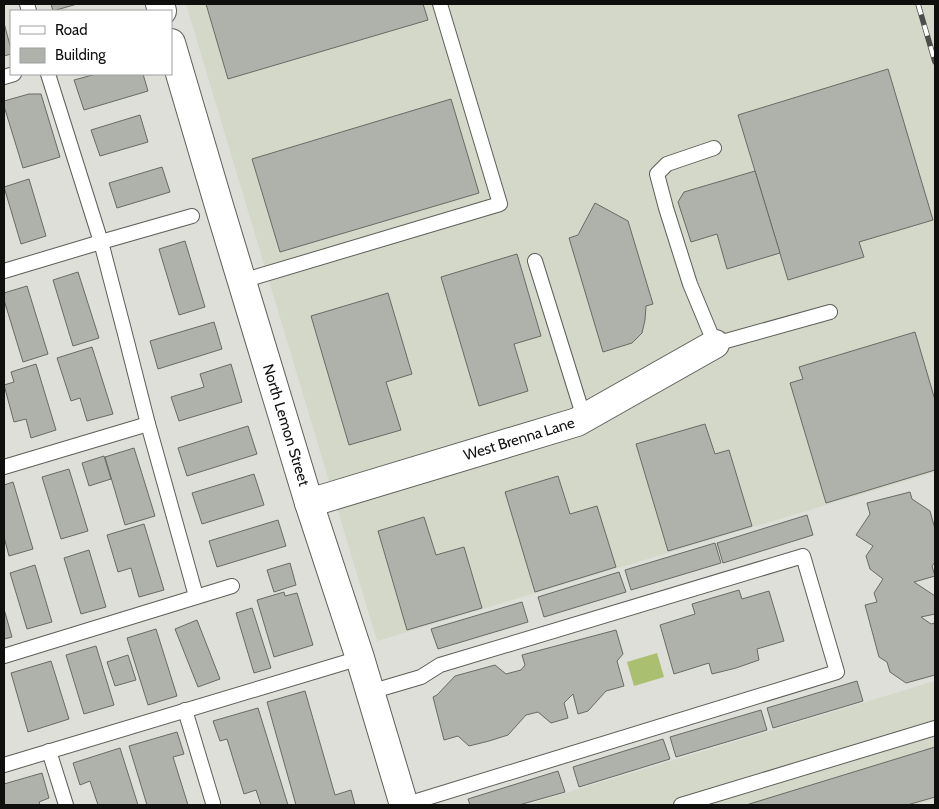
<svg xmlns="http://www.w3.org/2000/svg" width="939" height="809" font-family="Cabin,sans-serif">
<rect width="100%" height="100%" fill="#dddfd8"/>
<!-- built -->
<g fill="#d3d8c9">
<path d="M 186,4 L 935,4 L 935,472 L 377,641 Z"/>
<path d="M 935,681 L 935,799 L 914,805 L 526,805 Z"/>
</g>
<!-- green -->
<path fill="#abbf70" d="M 657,653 L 664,677 L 634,686 L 627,662 Z"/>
<!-- building -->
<g fill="#afb2aa" stroke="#686a64">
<path d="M 51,4 L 77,4 L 53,11 Z"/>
<path d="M 206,4 L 423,4 L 428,20 L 228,79 Z"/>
<path d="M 4,23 L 11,49 L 11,54 L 4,56 Z"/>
<path d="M 888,69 L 933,220 L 859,242 L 864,257 L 788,280 L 738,115 Z"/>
<path d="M 96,74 L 143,74 L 148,91 L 84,110 L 74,80 Z"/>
<path d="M 29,94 L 41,94 L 60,157 L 23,168 L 4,106 L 4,101 Z"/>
<path d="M 451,99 L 479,193 L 280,252 L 252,159 Z"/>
<path d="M 140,115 L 148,142 L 100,156 L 91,130 Z"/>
<path d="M 162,167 L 170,192 L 117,208 L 109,183 Z"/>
<path d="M 755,171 L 780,253 L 727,269 L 717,234 L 691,242 L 678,202 L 684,192 Z"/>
<path d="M 29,179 L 46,236 L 21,244 L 4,187 Z"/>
<path d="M 595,203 L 628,221 L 653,304 L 646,306 L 645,320 L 642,333 L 632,343 L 603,352 L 569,238 L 578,235 Z"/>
<path d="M 185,241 L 205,307 L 179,315 L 159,249 Z"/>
<path d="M 517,254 L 541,336 L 514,344 L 528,391 L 479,406 L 441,277 Z"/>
<path d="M 78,272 L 99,338 L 73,346 L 53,280 Z"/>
<path d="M 27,286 L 48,354 L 23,362 L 4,300 L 4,293 Z"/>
<path d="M 388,293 L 412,374 L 386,382 L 401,430 L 349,445 L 311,316 Z"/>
<path d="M 214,322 L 222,349 L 158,369 L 150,341 Z"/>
<path d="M 915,332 L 935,400 L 935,470 L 826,503 L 790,383 L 803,379 L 799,367 Z"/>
<path d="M 92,347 L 113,414 L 87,421 L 80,398 L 71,401 L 57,358 Z"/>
<path d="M 36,364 L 56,430 L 31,438 L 26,419 L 14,422 L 4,385 L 14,382 L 11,372 Z"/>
<path d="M 231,364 L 242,402 L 179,421 L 171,397 L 204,387 L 200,374 Z"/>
<path d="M 705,424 L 715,454 L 729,450 L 752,526 L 668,551 L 636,444 Z"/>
<path d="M 248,426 L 257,454 L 187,476 L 178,448 Z"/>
<path d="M 134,448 L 155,516 L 125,525 L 105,457 Z"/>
<path d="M 104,456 L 111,479 L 89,486 L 82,463 Z"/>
<path d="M 69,469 L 88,531 L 61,539 L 42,477 Z"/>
<path d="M 254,474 L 264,505 L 202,524 L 192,493 Z"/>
<path d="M 558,476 L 570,514 L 597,506 L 616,567 L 535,592 L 505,492 Z"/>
<path d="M 13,482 L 33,549 L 9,556 L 4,537 L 4,485 Z"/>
<path d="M 910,492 L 912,499 L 930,511 L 935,529 L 935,562 L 932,566 L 935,576 L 914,582 L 935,596 L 935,614 L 921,617 L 931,624 L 935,623 L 935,675 L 906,683 L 890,672 L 887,662 L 879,657 L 865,605 L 877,602 L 874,593 L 883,579 L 870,569 L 866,556 L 873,546 L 856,535 L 870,514 L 867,503 Z"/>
<path d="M 807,515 L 813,535 L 723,563 L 717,543 Z"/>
<path d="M 424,517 L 436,555 L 464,547 L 482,608 L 407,630 L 378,531 Z"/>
<path d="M 278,520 L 286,546 L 217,567 L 209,541 Z"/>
<path d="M 144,524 L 164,590 L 139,597 L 131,568 L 118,572 L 107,535 Z"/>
<path d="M 715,543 L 721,563 L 631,590 L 625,570 Z"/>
<path d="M 89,550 L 106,607 L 81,614 L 64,558 Z"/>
<path d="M 290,563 L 296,585 L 274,592 L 267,570 Z"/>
<path d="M 35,565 L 52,622 L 27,629 L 10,573 Z"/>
<path d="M 619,572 L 626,592 L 544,617 L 538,597 Z"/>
<path d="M 739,590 L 742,599 L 769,591 L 784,641 L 757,649 L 759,660 L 736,668 L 712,674 L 709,663 L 674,674 L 660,625 L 695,614 L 692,604 Z"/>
<path d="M 284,592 L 285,596 L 297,593 L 313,645 L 274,657 L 257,600 Z"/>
<path d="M 522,602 L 528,622 L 438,649 L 431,629 Z"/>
<path d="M 252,608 L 271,668 L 254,673 L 236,613 Z"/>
<path d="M 4,609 L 12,637 L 4,639 Z"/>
<path d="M 197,620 L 220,679 L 198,687 L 175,629 Z"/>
<path d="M 156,629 L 177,696 L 148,705 L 127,638 Z"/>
<path d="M 616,630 L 623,654 L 617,661 L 624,686 L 606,691 L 588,711 L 578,714 L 573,694 L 564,703 L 568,718 L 551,723 L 538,712 L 526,715 L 508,735 L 489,741 L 469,746 L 458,736 L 444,740 L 433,697 L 437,695 L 455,676 L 495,665 L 506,674 L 521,670 L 525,665 L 522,655 Z"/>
<path d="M 96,646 L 114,705 L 84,714 L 66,655 Z"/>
<path d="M 128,655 L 136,680 L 115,686 L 107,662 Z"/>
<path d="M 51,661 L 69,719 L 28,732 L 11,673 Z"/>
<path d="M 857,681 L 863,701 L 773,728 L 767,708 Z"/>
<path d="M 305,691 L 335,795 L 351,790 L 355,805 L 296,805 L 267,702 Z"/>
<path d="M 258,708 L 288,805 L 261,805 L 256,790 L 244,794 L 227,739 L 220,741 L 213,721 Z"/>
<path d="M 761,710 L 767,730 L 676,757 L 670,737 Z"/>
<path d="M 177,732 L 184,754 L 173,757 L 188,805 L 147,805 L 129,746 Z"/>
<path d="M 663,739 L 670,759 L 579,787 L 573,767 Z"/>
<path d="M 935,747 L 935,797 L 907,805 L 746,805 Z"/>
<path d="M 120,748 L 138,805 L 98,805 L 90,781 L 80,785 L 73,763 Z"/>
<path d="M 558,771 L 565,792 L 519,805 L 470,805 L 468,799 Z"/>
<path d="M 42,773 L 49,798 L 39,802 L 40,805 L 4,805 L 4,784 Z"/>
</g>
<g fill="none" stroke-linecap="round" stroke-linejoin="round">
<!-- service casing -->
<g stroke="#5d5f58" stroke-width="16">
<g id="service">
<path d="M 27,4 L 29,11"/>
<path d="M 48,74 L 101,242 L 124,330 L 148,424 L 196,596"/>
<path d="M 4,77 L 14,74"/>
<path d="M 714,148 L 667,164 L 657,174 L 666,208 L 690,284 L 715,344 L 830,312"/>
<path d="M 535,261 L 584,418"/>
<path d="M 4,271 L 101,242 L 192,216"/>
<path d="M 242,281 L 500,204 L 440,4"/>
<path d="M 4,467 L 148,424"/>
<path d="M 4,656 L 232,586"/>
<path d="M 370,692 L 421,677 L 440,665 L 803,556 L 837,672 L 404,805"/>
<path d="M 185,710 L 213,803"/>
<path d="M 49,751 L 66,805"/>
<path d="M 4,765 L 360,658"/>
<path d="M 681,805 L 935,728"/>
</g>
</g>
<!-- minor casing -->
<g stroke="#5d5f58" stroke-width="30">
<path id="minor" d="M 309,503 L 577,422 L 715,344"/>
</g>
<!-- tertiary casing -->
<g stroke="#5d5f58" stroke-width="30">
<g id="tertiary">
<path d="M 160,4 L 162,11"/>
<path d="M 171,43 L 220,209 L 309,503 L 360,658 L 404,805"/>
</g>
</g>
<!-- service -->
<use href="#service" stroke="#fff" stroke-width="14"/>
<!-- minor -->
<use href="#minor" stroke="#fff" stroke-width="28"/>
<!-- tertiary -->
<use href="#tertiary" stroke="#fff" stroke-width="28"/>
<!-- rail casing -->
<g stroke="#4d4e4b" stroke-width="5.5">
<path id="rail" d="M 918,4 L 935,62"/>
</g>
<!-- rail -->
<use href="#rail" stroke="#fff" stroke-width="4" stroke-dasharray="11" stroke-linecap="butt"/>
</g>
<g text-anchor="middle" stroke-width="4.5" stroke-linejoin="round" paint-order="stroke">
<!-- street labels -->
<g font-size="15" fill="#0f100e" stroke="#fff">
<text transform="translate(286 425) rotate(73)" y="5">North Lemon Street</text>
<text transform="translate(519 439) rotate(-17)" y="5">West Brenna Lane</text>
</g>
</g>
<!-- border -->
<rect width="939" height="809" fill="none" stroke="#0f100e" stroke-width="10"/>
<!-- legend -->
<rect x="10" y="10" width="162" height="65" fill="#ffffff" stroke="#9f9f9f"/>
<rect x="20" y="26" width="25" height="8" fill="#ffffff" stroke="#9f9f9f"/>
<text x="55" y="35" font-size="15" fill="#0f100e">Road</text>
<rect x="20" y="48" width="25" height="15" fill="#afb2aa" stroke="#9f9f9f"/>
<text x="55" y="60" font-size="15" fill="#0f100e">Building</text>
</svg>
